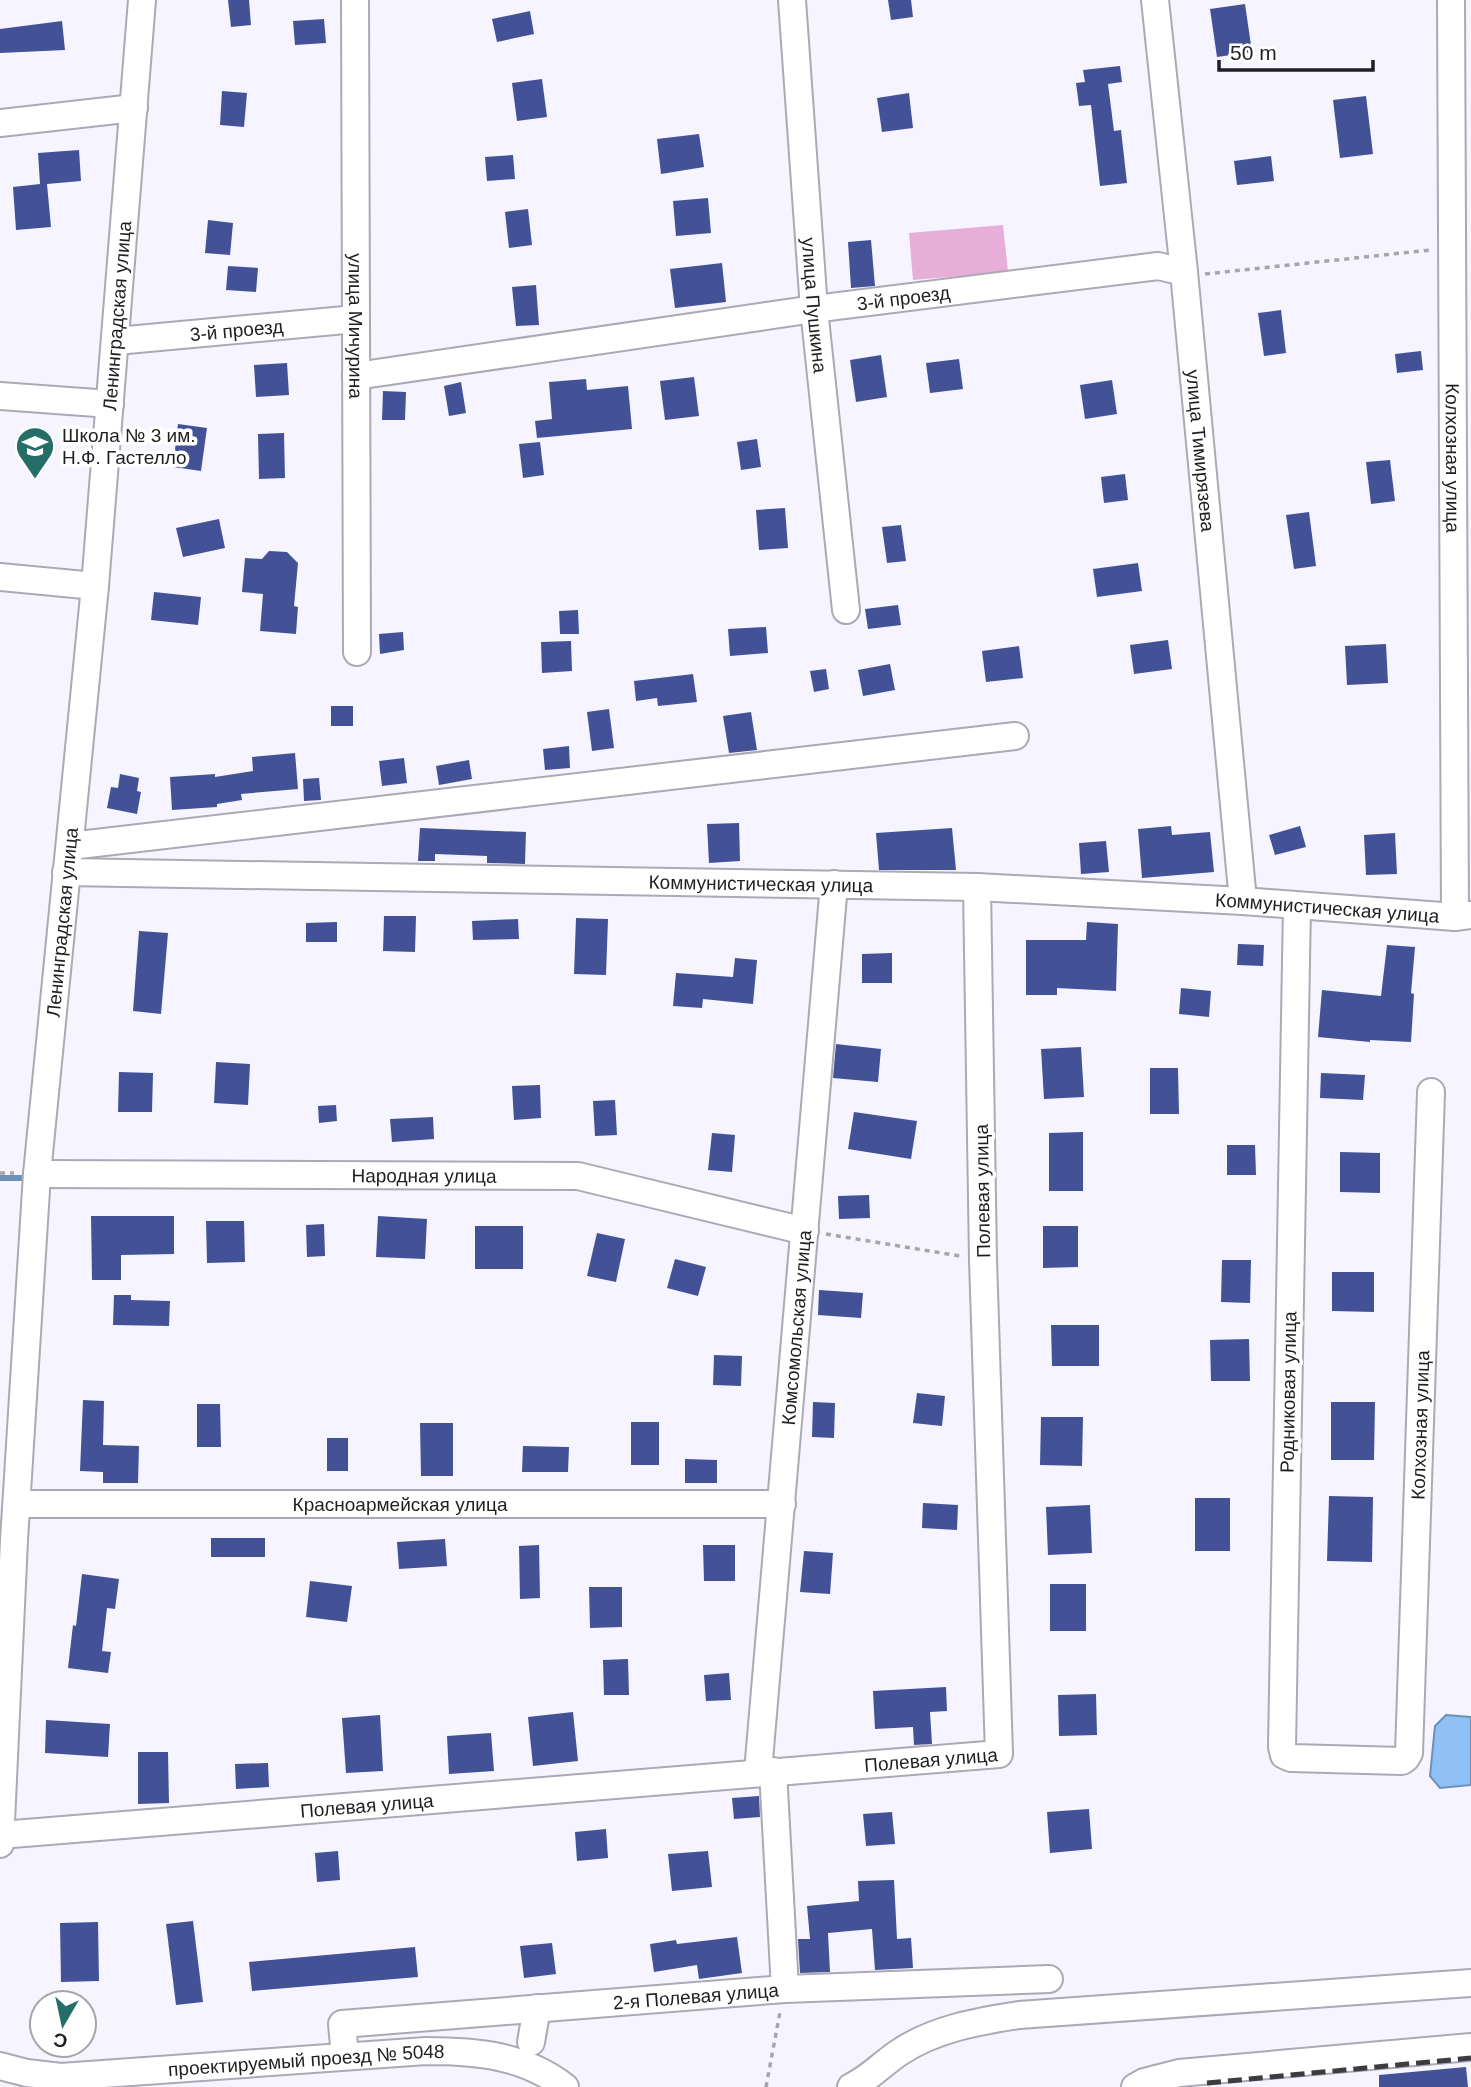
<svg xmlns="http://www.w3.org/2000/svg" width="1471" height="2087" font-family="Helvetica,sans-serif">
<rect width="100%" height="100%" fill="#f6f4fe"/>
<!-- green -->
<path fill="#e6aed8" d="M 1003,225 L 1008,272 L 913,280 L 909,233 Z"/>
<!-- water -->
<path fill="#90c1f5" stroke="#6e90b6" stroke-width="2" d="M 1446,1715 L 1471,1717 L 1471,1785 L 1440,1788 L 1430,1776 L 1435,1726 Z"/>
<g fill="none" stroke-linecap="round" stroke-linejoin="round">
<!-- stream -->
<path stroke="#6e90b6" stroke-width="6" d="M 0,1178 L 31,1178"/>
</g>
<!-- building -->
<g fill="#435297">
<path d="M 228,0 L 249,0 L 251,25 L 231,27 Z"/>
<path d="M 888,0 L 911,0 L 913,17 L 891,20 Z"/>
<path d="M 1245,4 L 1252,52 L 1217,57 L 1210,9 Z"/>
<path d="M 530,11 L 534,34 L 497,42 L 492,19 Z"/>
<path d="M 324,19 L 326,43 L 295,45 L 293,21 Z"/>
<path d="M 62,21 L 65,50 L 0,53 L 0,29 Z"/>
<path d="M 1120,66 L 1122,82 L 1108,84 L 1114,131 L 1121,130 L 1127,183 L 1100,186 L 1091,105 L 1079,106 L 1076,83 L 1085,82 L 1083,70 Z"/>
<path d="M 542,79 L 547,117 L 517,121 L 512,83 Z"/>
<path d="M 222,91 L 247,93 L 244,127 L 220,125 Z"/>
<path d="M 909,93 L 913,128 L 882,132 L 877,98 Z"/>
<path d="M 1366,96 L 1373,154 L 1340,158 L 1333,100 Z"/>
<path d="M 699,134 L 704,167 L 661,174 L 657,139 Z"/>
<path d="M 79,150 L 81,181 L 47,184 L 51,227 L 16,230 L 13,187 L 40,184 L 38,153 Z"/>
<path d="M 513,155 L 515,179 L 487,181 L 485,157 Z"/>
<path d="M 1271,156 L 1274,181 L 1237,185 L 1234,161 Z"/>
<path d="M 708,198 L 711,233 L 676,236 L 673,201 Z"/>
<path d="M 528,209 L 532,245 L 509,248 L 505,212 Z"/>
<path d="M 208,220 L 233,223 L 230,255 L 205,253 Z"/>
<path d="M 871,240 L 875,286 L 851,288 L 848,242 Z"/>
<path d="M 722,263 L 726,302 L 675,308 L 670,269 Z"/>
<path d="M 228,266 L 258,268 L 256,292 L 226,290 Z"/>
<path d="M 536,285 L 539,325 L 516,326 L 512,287 Z"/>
<path d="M 1281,310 L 1286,353 L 1264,356 L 1258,313 Z"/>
<path d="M 1421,351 L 1423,370 L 1397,373 L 1395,354 Z"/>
<path d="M 881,355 L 887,397 L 856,402 L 850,360 Z"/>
<path d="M 959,359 L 963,389 L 930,393 L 926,363 Z"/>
<path d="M 287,363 L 289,395 L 256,397 L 254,365 Z"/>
<path d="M 694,377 L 699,416 L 665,420 L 660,381 Z"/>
<path d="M 586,379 L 587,390 L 628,386 L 632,429 L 537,438 L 535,421 L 552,419 L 549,382 Z"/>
<path d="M 1112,380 L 1117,414 L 1085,419 L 1080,385 Z"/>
<path d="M 461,382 L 466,413 L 449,416 L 444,386 Z"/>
<path d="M 383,391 L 406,392 L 405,420 L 382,420 Z"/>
<path d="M 178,424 L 207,428 L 201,471 L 173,467 Z"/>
<path d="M 284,433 L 285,478 L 259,479 L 258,434 Z"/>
<path d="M 757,439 L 761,467 L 741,470 L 737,442 Z"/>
<path d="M 540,442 L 544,475 L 523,478 L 519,444 Z"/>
<path d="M 1390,460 L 1395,501 L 1371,504 L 1366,462 Z"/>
<path d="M 1125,474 L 1128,500 L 1104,503 L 1101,477 Z"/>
<path d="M 785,508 L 788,548 L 759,550 L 756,510 Z"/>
<path d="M 1309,512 L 1316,566 L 1294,569 L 1286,515 Z"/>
<path d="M 219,519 L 225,548 L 183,557 L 176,528 Z"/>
<path d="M 901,525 L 906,561 L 887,563 L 882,527 Z"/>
<path d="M 269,551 L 287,552 L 298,563 L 294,606 L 298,607 L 296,634 L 260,631 L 263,594 L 242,592 L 245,558 L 262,559 Z"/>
<path d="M 1138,563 L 1142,591 L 1097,597 L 1093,569 Z"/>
<path d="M 154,592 L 201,597 L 198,625 L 151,620 Z"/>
<path d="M 898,605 L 901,625 L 868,629 L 865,609 Z"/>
<path d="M 578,610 L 579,634 L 560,634 L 559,611 Z"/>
<path d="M 766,627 L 768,653 L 730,656 L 728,629 Z"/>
<path d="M 403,632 L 404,650 L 380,654 L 379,634 Z"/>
<path d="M 1168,640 L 1172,669 L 1134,674 L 1130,645 Z"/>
<path d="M 571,641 L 572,671 L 542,673 L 541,642 Z"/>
<path d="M 1386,644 L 1388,683 L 1347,685 L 1345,646 Z"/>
<path d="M 1019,646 L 1023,678 L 986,682 L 982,651 Z"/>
<path d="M 890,664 L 895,690 L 863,696 L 858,670 Z"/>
<path d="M 826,669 L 829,689 L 814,692 L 810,671 Z"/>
<path d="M 693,674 L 697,702 L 658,706 L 657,698 L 636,701 L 634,681 Z"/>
<rect x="331" y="706" width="22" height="20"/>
<path d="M 609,709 L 614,748 L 592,751 L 587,712 Z"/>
<path d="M 751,712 L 757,750 L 729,753 L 723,716 Z"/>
<path d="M 569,746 L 570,768 L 545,770 L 543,749 Z"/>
<path d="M 295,753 L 298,789 L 241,794 L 242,800 L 217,804 L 217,807 L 172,810 L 170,777 L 215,774 L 215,777 L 253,771 L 252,757 Z"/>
<path d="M 404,758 L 407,783 L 382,786 L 379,761 Z"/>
<path d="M 469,760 L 472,779 L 439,785 L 436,766 Z"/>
<path d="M 120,774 L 139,778 L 137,791 L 141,792 L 137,814 L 107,808 L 111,787 L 118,788 Z"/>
<path d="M 319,778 L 321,800 L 304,801 L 303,779 Z"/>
<path d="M 739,823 L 740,861 L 709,863 L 707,824 Z"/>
<path d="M 1171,826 L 1172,835 L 1210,832 L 1214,872 L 1142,878 L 1138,829 Z"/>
<path d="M 1300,826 L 1306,847 L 1275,855 L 1269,835 Z"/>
<path d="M 420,828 L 526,832 L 525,864 L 487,863 L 487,856 L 435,854 L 435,861 L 418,861 Z"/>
<path d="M 952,828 L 956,870 L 879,870 L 876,833 Z"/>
<path d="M 1395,833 L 1397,874 L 1366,875 L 1364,835 Z"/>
<path d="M 1106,841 L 1109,872 L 1081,874 L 1079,843 Z"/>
<path d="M 384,916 L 416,916 L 415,952 L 383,951 Z"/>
<path d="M 576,918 L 608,919 L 606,975 L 574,974 Z"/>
<path d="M 518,919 L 519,939 L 473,940 L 472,921 Z"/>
<path d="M 337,922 L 337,942 L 306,942 L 306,923 Z"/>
<path d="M 1087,922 L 1118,924 L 1116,991 L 1057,988 L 1057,995 L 1026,995 L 1026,940 L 1086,940 Z"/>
<path d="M 139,931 L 168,933 L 161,1014 L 133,1011 Z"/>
<path d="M 1238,944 L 1264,945 L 1263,966 L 1237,965 Z"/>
<path d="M 1387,945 L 1415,947 L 1411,993 L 1414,994 L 1411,1042 L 1370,1040 L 1370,1042 L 1318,1037 L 1322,990 L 1381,996 Z"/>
<path d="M 892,953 L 892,983 L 862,983 L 862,954 Z"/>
<path d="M 735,958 L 757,960 L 753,1004 L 703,999 L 702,1008 L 673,1006 L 676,973 L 733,977 Z"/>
<path d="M 1181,988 L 1211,991 L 1209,1017 L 1179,1014 Z"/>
<path d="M 836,1044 L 881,1049 L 878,1082 L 833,1078 Z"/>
<path d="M 1081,1047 L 1084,1097 L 1044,1099 L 1041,1049 Z"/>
<path d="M 216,1062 L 250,1064 L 248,1105 L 214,1103 Z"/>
<path d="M 1150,1068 L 1178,1068 L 1179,1114 L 1150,1114 Z"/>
<path d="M 119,1072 L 153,1073 L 152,1112 L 118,1112 Z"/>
<path d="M 1321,1073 L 1365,1075 L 1363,1100 L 1320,1098 Z"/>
<path d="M 540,1085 L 541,1118 L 514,1120 L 512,1086 Z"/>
<path d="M 615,1100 L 617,1135 L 595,1136 L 593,1101 Z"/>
<path d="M 336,1105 L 337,1121 L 319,1123 L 318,1106 Z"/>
<path d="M 854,1112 L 917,1121 L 911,1159 L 848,1149 Z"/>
<path d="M 433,1117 L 434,1139 L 392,1142 L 390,1119 Z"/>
<path d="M 1083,1132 L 1083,1191 L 1049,1191 L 1049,1133 Z"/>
<path d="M 712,1133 L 735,1135 L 732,1172 L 708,1170 Z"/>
<path d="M 1227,1145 L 1255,1145 L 1256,1175 L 1227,1175 Z"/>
<path d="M 1340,1152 L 1380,1153 L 1380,1193 L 1340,1192 Z"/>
<path d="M 869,1195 L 870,1218 L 839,1219 L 838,1196 Z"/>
<path d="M 91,1216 L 174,1216 L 174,1254 L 121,1255 L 121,1280 L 92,1280 Z"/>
<path d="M 378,1216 L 427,1219 L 425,1259 L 376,1257 Z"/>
<path d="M 206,1221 L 244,1221 L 245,1262 L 207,1263 Z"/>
<path d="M 324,1224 L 325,1256 L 307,1257 L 306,1225 Z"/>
<rect x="475" y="1226" width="48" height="43"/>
<path d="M 1043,1226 L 1078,1226 L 1078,1267 L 1043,1268 Z"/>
<path d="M 597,1233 L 625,1239 L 616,1282 L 587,1276 Z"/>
<path d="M 675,1259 L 706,1267 L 698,1296 L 667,1288 Z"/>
<path d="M 1222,1260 L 1251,1260 L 1250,1303 L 1221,1302 Z"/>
<path d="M 1332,1272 L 1374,1272 L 1374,1312 L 1332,1311 Z"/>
<path d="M 819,1290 L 863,1293 L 861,1318 L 818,1315 Z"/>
<path d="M 114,1295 L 131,1295 L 131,1300 L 170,1301 L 169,1326 L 113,1325 Z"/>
<path d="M 1051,1325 L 1099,1325 L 1099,1366 L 1052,1366 Z"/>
<path d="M 1249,1339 L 1250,1381 L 1211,1381 L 1210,1340 Z"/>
<path d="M 714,1355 L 742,1356 L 741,1386 L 713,1385 Z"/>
<path d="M 917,1393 L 945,1396 L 942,1426 L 913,1423 Z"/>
<path d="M 83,1400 L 104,1401 L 103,1445 L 139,1446 L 138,1483 L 103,1483 L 103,1472 L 80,1471 Z"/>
<path d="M 813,1402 L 835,1403 L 834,1438 L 812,1437 Z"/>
<path d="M 1331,1402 L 1375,1402 L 1374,1460 L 1331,1460 Z"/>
<path d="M 197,1404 L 220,1404 L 221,1447 L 197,1447 Z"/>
<path d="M 1041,1417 L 1083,1417 L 1082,1466 L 1040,1465 Z"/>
<rect x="631" y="1422" width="28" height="43"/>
<path d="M 420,1423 L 453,1423 L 453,1476 L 421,1476 Z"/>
<rect x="327" y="1438" width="21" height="33"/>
<path d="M 523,1446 L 569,1447 L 568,1472 L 522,1472 Z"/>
<path d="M 685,1459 L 717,1460 L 717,1483 L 685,1483 Z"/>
<path d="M 1329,1496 L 1373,1497 L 1372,1562 L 1327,1561 Z"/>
<rect x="1195" y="1498" width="35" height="53"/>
<path d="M 923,1503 L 958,1505 L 957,1530 L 922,1528 Z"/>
<path d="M 1090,1505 L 1092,1553 L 1048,1555 L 1046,1507 Z"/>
<rect x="211" y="1538" width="54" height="19"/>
<path d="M 445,1539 L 447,1566 L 399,1569 L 397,1542 Z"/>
<path d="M 539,1545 L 540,1598 L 520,1599 L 519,1546 Z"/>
<path d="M 703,1545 L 735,1545 L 735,1581 L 704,1581 Z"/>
<path d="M 804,1551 L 833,1553 L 830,1594 L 800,1592 Z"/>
<path d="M 82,1574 L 119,1579 L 115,1609 L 107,1608 L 102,1651 L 111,1652 L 108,1673 L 68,1668 L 73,1625 L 76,1626 Z"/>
<path d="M 310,1581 L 352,1586 L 347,1622 L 306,1617 Z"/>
<rect x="1050" y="1584" width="36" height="47"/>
<path d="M 589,1587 L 622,1587 L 622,1627 L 590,1628 Z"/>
<path d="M 628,1659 L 629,1695 L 604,1695 L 603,1660 Z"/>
<path d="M 729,1673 L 731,1700 L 706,1701 L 704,1675 Z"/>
<path d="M 946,1687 L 947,1711 L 930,1712 L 932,1744 L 914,1745 L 913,1727 L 875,1729 L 873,1691 Z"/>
<path d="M 1096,1694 L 1097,1735 L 1059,1736 L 1058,1695 Z"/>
<path d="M 573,1712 L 578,1761 L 533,1766 L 528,1717 Z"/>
<path d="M 380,1715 L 383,1771 L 346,1773 L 342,1718 Z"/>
<path d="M 46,1720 L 110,1724 L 108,1757 L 45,1753 Z"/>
<path d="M 491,1733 L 494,1771 L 449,1774 L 447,1736 Z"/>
<path d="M 138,1752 L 168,1752 L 169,1803 L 138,1804 Z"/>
<path d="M 268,1763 L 269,1787 L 236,1789 L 235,1764 Z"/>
<path d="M 759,1796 L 760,1817 L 734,1819 L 732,1798 Z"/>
<path d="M 1089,1809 L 1092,1849 L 1050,1853 L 1047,1812 Z"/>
<path d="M 892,1812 L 895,1844 L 866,1846 L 863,1814 Z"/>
<path d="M 606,1829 L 608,1858 L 577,1861 L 575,1832 Z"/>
<path d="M 338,1851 L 340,1880 L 317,1882 L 315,1853 Z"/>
<path d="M 708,1851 L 712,1887 L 672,1891 L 668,1854 Z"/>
<path d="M 894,1880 L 897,1939 L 911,1938 L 913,1968 L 875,1970 L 872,1929 L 828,1933 L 830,1972 L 800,1973 L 798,1939 L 810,1939 L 807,1906 L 859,1901 L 858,1881 Z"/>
<path d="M 193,1921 L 203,2002 L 176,2005 L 166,1924 Z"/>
<path d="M 98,1922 L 99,1981 L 61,1982 L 60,1923 Z"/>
<path d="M 737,1937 L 742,1973 L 699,1979 L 697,1965 L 654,1972 L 650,1944 L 676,1940 L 677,1944 Z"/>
<path d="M 552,1943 L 556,1974 L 524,1978 L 520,1946 Z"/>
<path d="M 415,1947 L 418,1977 L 252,1991 L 249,1962 Z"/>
<path d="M 1466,2067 L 1468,2087 L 1379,2087 L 1379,2075 Z"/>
</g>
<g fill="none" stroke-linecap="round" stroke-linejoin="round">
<!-- minor casing -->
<g stroke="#aba9b3" stroke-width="30">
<g id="minor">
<path id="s1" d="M 355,0 L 357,652"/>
<path id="s2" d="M 792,0 L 814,309 L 846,610"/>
<path id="s3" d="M 1155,0 L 1184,272 L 1243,901"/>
<path id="s4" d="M 1451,0 L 1455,917"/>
<path d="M 0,123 L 134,108"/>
<path id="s5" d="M 116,341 L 356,319"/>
<path id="s6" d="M 356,376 L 814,309 L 1158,266 L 1184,272"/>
<path d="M 0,396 L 110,404"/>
<path d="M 0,577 L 95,586"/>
<path d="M 70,846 L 1015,736"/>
<path id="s7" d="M 66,872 L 977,887 L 1243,901 L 1455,917 L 1471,915"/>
<path id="s8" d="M 1297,906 L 1282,1747 L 1284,1755 L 1291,1758 L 1402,1761 L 1406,1758 L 1409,1753 L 1431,1092"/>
<path id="s9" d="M 37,1174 L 578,1176 L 805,1231"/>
<path id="s10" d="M 17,1504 L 782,1504"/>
<path d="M 773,1771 L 785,1989"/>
<path id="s11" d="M 758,1772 L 834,884"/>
<path id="s12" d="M 0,1835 L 999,1754 L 983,1260 L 977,887"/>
<path id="s13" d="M 0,1844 L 14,1540 L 37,1174 L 95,586 L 142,0"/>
<path d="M 531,2042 L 537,2008"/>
<path id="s14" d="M 345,2056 L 342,2024 L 785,1989 L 1049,1979"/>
<path id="s15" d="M 0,2066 L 27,2073 L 61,2077 L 426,2051 C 476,2051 524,2055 565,2087"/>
<path d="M 851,2087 C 870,2078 883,2063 900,2052 C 934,2029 979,2021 1019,2015 L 1471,1983"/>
<path d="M 1135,2087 L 1144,2082 L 1179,2073 L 1471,2047"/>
</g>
</g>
<!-- path -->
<g stroke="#a6a5ac" stroke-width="3.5" stroke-dasharray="5 5" stroke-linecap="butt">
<path d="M 1205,274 L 1430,250"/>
<path d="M 0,1173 L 14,1173"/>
<path d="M 826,1234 L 960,1256"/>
<path d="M 766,2087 L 780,2012"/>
</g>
<!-- minor -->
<use href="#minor" stroke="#fff" stroke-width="26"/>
<!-- rail -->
<path stroke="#3d3c41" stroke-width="5" stroke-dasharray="14 7" stroke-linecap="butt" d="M 1207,2083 L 1471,2058"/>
</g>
<!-- icons -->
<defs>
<g id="school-pin" transform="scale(2.0125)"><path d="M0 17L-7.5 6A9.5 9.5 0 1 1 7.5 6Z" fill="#256e67" stroke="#fff"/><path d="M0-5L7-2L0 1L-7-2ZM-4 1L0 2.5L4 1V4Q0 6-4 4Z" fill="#fff"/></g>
</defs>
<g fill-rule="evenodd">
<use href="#school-pin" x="35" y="446"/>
</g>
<g text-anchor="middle" stroke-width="7" stroke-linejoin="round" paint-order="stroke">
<!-- street labels -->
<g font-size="19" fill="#1f1e22" stroke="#fff">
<text dy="7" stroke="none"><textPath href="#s6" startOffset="553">3-й проезд</textPath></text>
<text dy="7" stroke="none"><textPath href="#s2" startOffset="306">улица Пушкина</textPath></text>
<text dy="7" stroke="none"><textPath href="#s13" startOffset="1533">Ленинградская улица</textPath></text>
<text dy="7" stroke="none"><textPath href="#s1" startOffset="326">улица Мичурина</textPath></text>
<text dy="7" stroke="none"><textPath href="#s5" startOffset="121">3-й проезд</textPath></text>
<text dy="7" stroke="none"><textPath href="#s3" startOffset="453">улица Тимирязева</textPath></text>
<text dy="7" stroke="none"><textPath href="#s4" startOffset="458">Колхозная улица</textPath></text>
<text dy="7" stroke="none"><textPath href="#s7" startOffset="695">Коммунистическая улица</textPath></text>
<text dy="7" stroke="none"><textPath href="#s7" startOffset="1262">Коммунистическая улица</textPath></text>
<text dy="7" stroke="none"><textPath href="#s13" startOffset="924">Ленинградская улица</textPath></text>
<text dy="7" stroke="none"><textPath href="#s9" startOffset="387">Народная улица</textPath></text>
<text transform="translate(982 1191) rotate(-91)" y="7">Полевая улица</text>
<text dy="7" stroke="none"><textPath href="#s11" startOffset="446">Комсомольская улица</textPath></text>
<text transform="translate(1288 1392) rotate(-89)" y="7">Родниковая улица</text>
<text dy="7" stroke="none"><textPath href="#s8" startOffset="1307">Колхозная улица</textPath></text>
<text dy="7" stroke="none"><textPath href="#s10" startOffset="383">Красноармейская улица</textPath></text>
<text dy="7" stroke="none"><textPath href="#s12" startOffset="934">Полевая улица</textPath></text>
<text dy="7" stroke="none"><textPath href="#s12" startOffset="368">Полевая улица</textPath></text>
<text dy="7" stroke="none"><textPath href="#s14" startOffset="387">2-я Полевая улица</textPath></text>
<text dy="7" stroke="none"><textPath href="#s15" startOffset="308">проектируемый проезд № 5048</textPath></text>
</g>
<!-- poi labels -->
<g font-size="19" fill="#1f1e22" stroke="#fff" text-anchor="start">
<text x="62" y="442">Школа № 3 им.<tspan x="62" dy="22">Н.Ф. Гастелло</tspan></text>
</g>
</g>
<!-- north arrow -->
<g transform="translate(63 2024) rotate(189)"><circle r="33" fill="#ffffff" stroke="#a5a5a7" stroke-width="2"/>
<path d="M0-5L12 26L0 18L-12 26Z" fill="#256e67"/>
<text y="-10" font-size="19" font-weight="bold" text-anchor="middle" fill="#1f1e22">С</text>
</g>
<!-- scale -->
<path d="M1219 60v10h154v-10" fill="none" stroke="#1f1e22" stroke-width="3.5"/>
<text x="1230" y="60" font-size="21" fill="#1f1e22" stroke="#ffffff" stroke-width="5" paint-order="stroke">50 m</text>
</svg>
